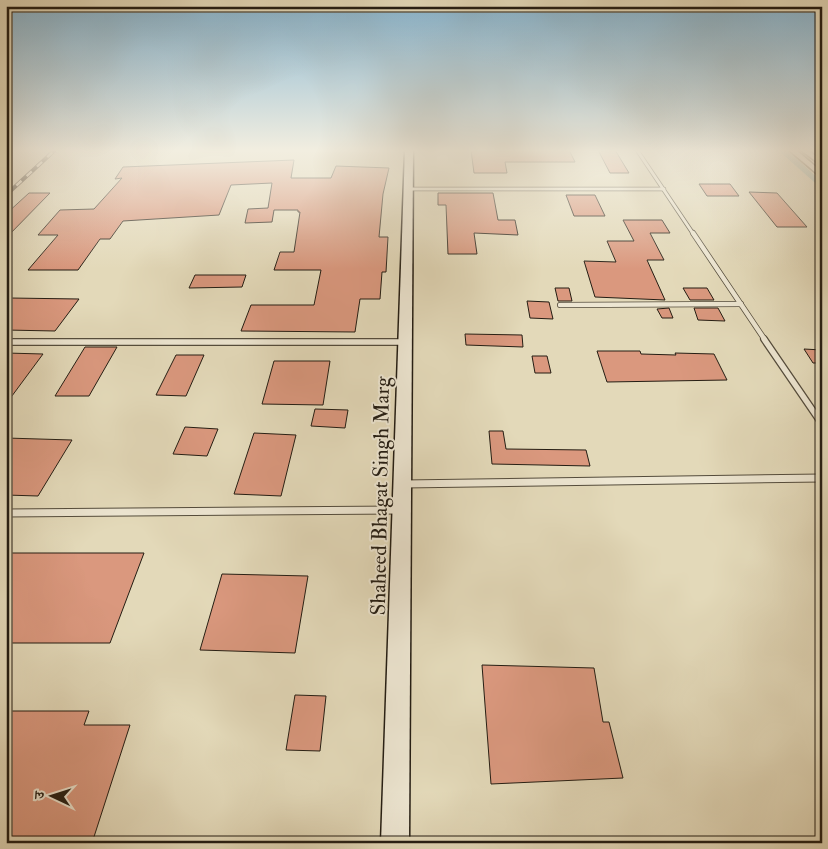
<svg xmlns="http://www.w3.org/2000/svg" width="828" height="849" font-family="'IM FELL Double Pica','Noto Serif Devanagari',serif">
<rect width="100%" height="100%" fill="#e3d9b9"/>
<filter id="stains"><feTurbulence type="fractalNoise" baseFrequency=".004" numOctaves="4"/><feColorMatrix values="0 0 0 0 .2 0 0 0 0 .09 0 0 0 0 .02 0 0 0 .5 -.17"/></filter>
<radialGradient id="worn" r=".72"><stop offset=".6" stop-color="#630" stop-opacity="0"/><stop offset="1" stop-color="#630" stop-opacity=".3"/></radialGradient>
<g fill="none" stroke-linecap="round" stroke-linejoin="round">
<!-- canal -->
<path fill="#95bab1" fill-rule="evenodd" d="M 778,150 L 787,150 L 822,182 L 822,189 Z"/>
</g>
<!-- building -->
<g fill="#da987e" stroke="#241d13">
<path d="M 471,150 L 569,150 L 575,162 L 505,162 L 507,173 L 474,173 Z"/>
<path d="M 598,150 L 615,150 L 629,173 L 610,173 Z"/>
<path d="M 294,160 L 291,178 L 331,178 L 336,166 L 389,168 L 383,194 L 379,237 L 388,237 L 386,272 L 382,272 L 380,299 L 360,299 L 355,332 L 241,331 L 251,305 L 314,305 L 321,270 L 274,270 L 280,252 L 294,252 L 300,212 L 298,212 L 298,210 L 274,210 L 272,222 L 245,223 L 248,209 L 268,208 L 272,183 L 231,185 L 219,215 L 123,221 L 110,239 L 100,239 L 78,270 L 28,270 L 58,235 L 38,235 L 60,210 L 94,209 L 122,178 L 115,179 L 123,167 Z"/>
<path d="M 699,184 L 730,184 L 739,196 L 707,196 Z"/>
<path d="M 749,192 L 777,193 L 807,227 L 777,227 Z"/>
<path d="M 29,193 L 50,193 L 6,238 L 6,214 Z"/>
<path d="M 438,193 L 493,193 L 498,220 L 515,220 L 518,235 L 474,233 L 477,254 L 448,254 L 446,205 L 438,205 Z"/>
<path d="M 566,195 L 595,195 L 605,216 L 574,216 Z"/>
<path d="M 623,220 L 662,220 L 670,233 L 650,233 L 664,260 L 647,260 L 665,300 L 595,297 L 584,261 L 616,262 L 607,241 L 634,241 Z"/>
<path d="M 195,275 L 246,275 L 242,287 L 189,288 Z"/>
<path d="M 555,288 L 569,288 L 572,301 L 558,301 Z"/>
<path d="M 683,288 L 707,288 L 714,300 L 690,300 Z"/>
<path d="M 10,298 L 79,299 L 55,331 L 6,330 L 6,303 Z"/>
<path d="M 527,301 L 549,302 L 553,319 L 530,318 Z"/>
<path d="M 669,308 L 673,318 L 662,318 L 657,309 Z"/>
<path d="M 694,308 L 718,308 L 725,321 L 698,320 Z"/>
<path d="M 465,334 L 522,335 L 523,347 L 466,345 Z"/>
<path d="M 85,347 L 117,347 L 89,396 L 55,396 Z"/>
<path d="M 804,349 L 822,350 L 822,363 L 813,363 Z"/>
<path d="M 597,351 L 640,351 L 641,354 L 676,355 L 675,353 L 714,354 L 727,380 L 607,382 Z"/>
<path d="M 6,353 L 43,354 L 6,404 Z"/>
<path d="M 176,355 L 204,355 L 186,396 L 156,395 Z"/>
<path d="M 532,356 L 547,356 L 551,373 L 535,373 Z"/>
<path d="M 274,361 L 330,361 L 323,405 L 262,404 Z"/>
<path d="M 315,409 L 348,410 L 345,428 L 311,426 Z"/>
<path d="M 185,427 L 218,429 L 207,456 L 173,454 Z"/>
<path d="M 489,431 L 503,431 L 506,449 L 586,450 L 590,466 L 492,464 Z"/>
<path d="M 254,433 L 296,435 L 281,496 L 234,494 Z"/>
<path d="M 6,438 L 72,440 L 38,496 L 6,495 Z"/>
<path d="M 6,553 L 144,553 L 110,643 L 6,643 Z"/>
<path d="M 222,574 L 308,576 L 295,653 L 200,650 Z"/>
<path d="M 482,665 L 594,668 L 603,722 L 609,722 L 623,778 L 491,784 Z"/>
<path d="M 295,695 L 326,696 L 320,751 L 286,750 Z"/>
<path d="M 6,711 L 89,711 L 84,725 L 130,725 L 92,843 L 6,843 Z"/>
</g>
<g fill="none" stroke-linecap="round" stroke-linejoin="round">
<!-- lane-far3 casing -->
<g stroke="#544c3c" stroke-width="4.5">
<g id="lane-far3">
<path d="M 637,150 L 694,235"/>
<path d="M 408,189 L 664,189"/>
</g>
</g>
<!-- lane-far2 casing -->
<g stroke="#544c3c" stroke-width="6">
<g id="lane-far2">
<path d="M 693,233 L 765,340"/>
<path d="M 560,305 L 741,304"/>
</g>
</g>
<!-- lane-far1 casing -->
<g stroke="#544c3c" stroke-width="8">
<g id="lane-far1">
<path d="M 764,339 L 822,424"/>
<path d="M 6,342 L 405,342"/>
</g>
</g>
<!-- lane casing -->
<g stroke="#544c3c" stroke-width="9">
<g id="lane">
<path d="M 404,484 L 822,478"/>
<path d="M 6,513 L 400,510"/>
</g>
</g>
<!-- street casing -->
<g stroke="#544c3c" stroke-width="3">
<g id="street">
<path d="M 789,150 L 796,150 L 822,172 L 822,178 Z"/>
<path d="M 801,150 L 808,150 L 822,161 L 822,166 Z"/>
</g>
</g>
<!-- secondary casing -->
<g stroke="#241d13" stroke-width="3">
<path id="secondary" d="M 405,150 L 413,150 L 409,843 L 381,843 Z"/>
</g>
<!-- lane-far3 -->
<use href="#lane-far3" stroke="#ede6d2" stroke-width="3"/>
<!-- lane-far2 -->
<use href="#lane-far2" stroke="#ede6d2" stroke-width="4.5"/>
<!-- lane-far1 -->
<use href="#lane-far1" stroke="#ede6d2" stroke-width="5.5"/>
<!-- lane -->
<use href="#lane" stroke="#ede6d2" stroke-width="7"/>
<!-- street -->
<use href="#street" fill="#ede6d2" fill-rule="evenodd"/>
<!-- secondary -->
<use href="#secondary" fill="#ede6d2" fill-rule="evenodd"/>
<!-- rail casing -->
<g stroke="#241d13" stroke-width="4">
<path id="rail" d="M 6,195 L 55,150"/>
</g>
<!-- rail -->
<use href="#rail" stroke="#ede6d2" stroke-width="2.5" stroke-dasharray="7" stroke-linecap="butt"/>
</g>
<!-- sky -->
<linearGradient id="sky" x2="0" y2="1"><stop stop-color="#87b6d2"/><stop offset="0.56" stop-color="#f2eee0"/><stop offset="1" stop-color="#f2eee0" stop-opacity="0"/></linearGradient>
<rect width="828" height="269" fill="url(#sky)"/>
<g text-anchor="middle" stroke-width="4" stroke-linejoin="round" paint-order="stroke">
<!-- street labels -->
<g font-size="21" fill="#241d13" stroke="#ede6d2">
<text transform="translate(380 496) rotate(-89)" y="7">Shaheed Bhagat Singh Marg</text>
</g>
</g>
<!-- margin -->
<rect width="828" height="849" fill="none" stroke="#e3d9b9" stroke-width="25"/>
<rect x="8" y="8" width="813" height="834" fill="none" stroke="#241d13" stroke-width="2.5"/>
<rect x="12" y="12" width="803" height="824" fill="none" stroke="#241d13"/>
<!-- north arrow -->
<g transform="translate(52 796) rotate(274)" stroke="#ede6d2" stroke-width="4" paint-order="stroke">
<path d="M0-4L9 19L0 12L-9 19Z" fill="#241d13"/>
<text y="-8" font-size="14" font-weight="bold" text-anchor="middle" fill="#241d13">उ</text>
</g>
<rect width="100%" height="100%" filter="url(#stains)"/>
<rect width="100%" height="100%" fill="url(#worn)"/>
</svg>
